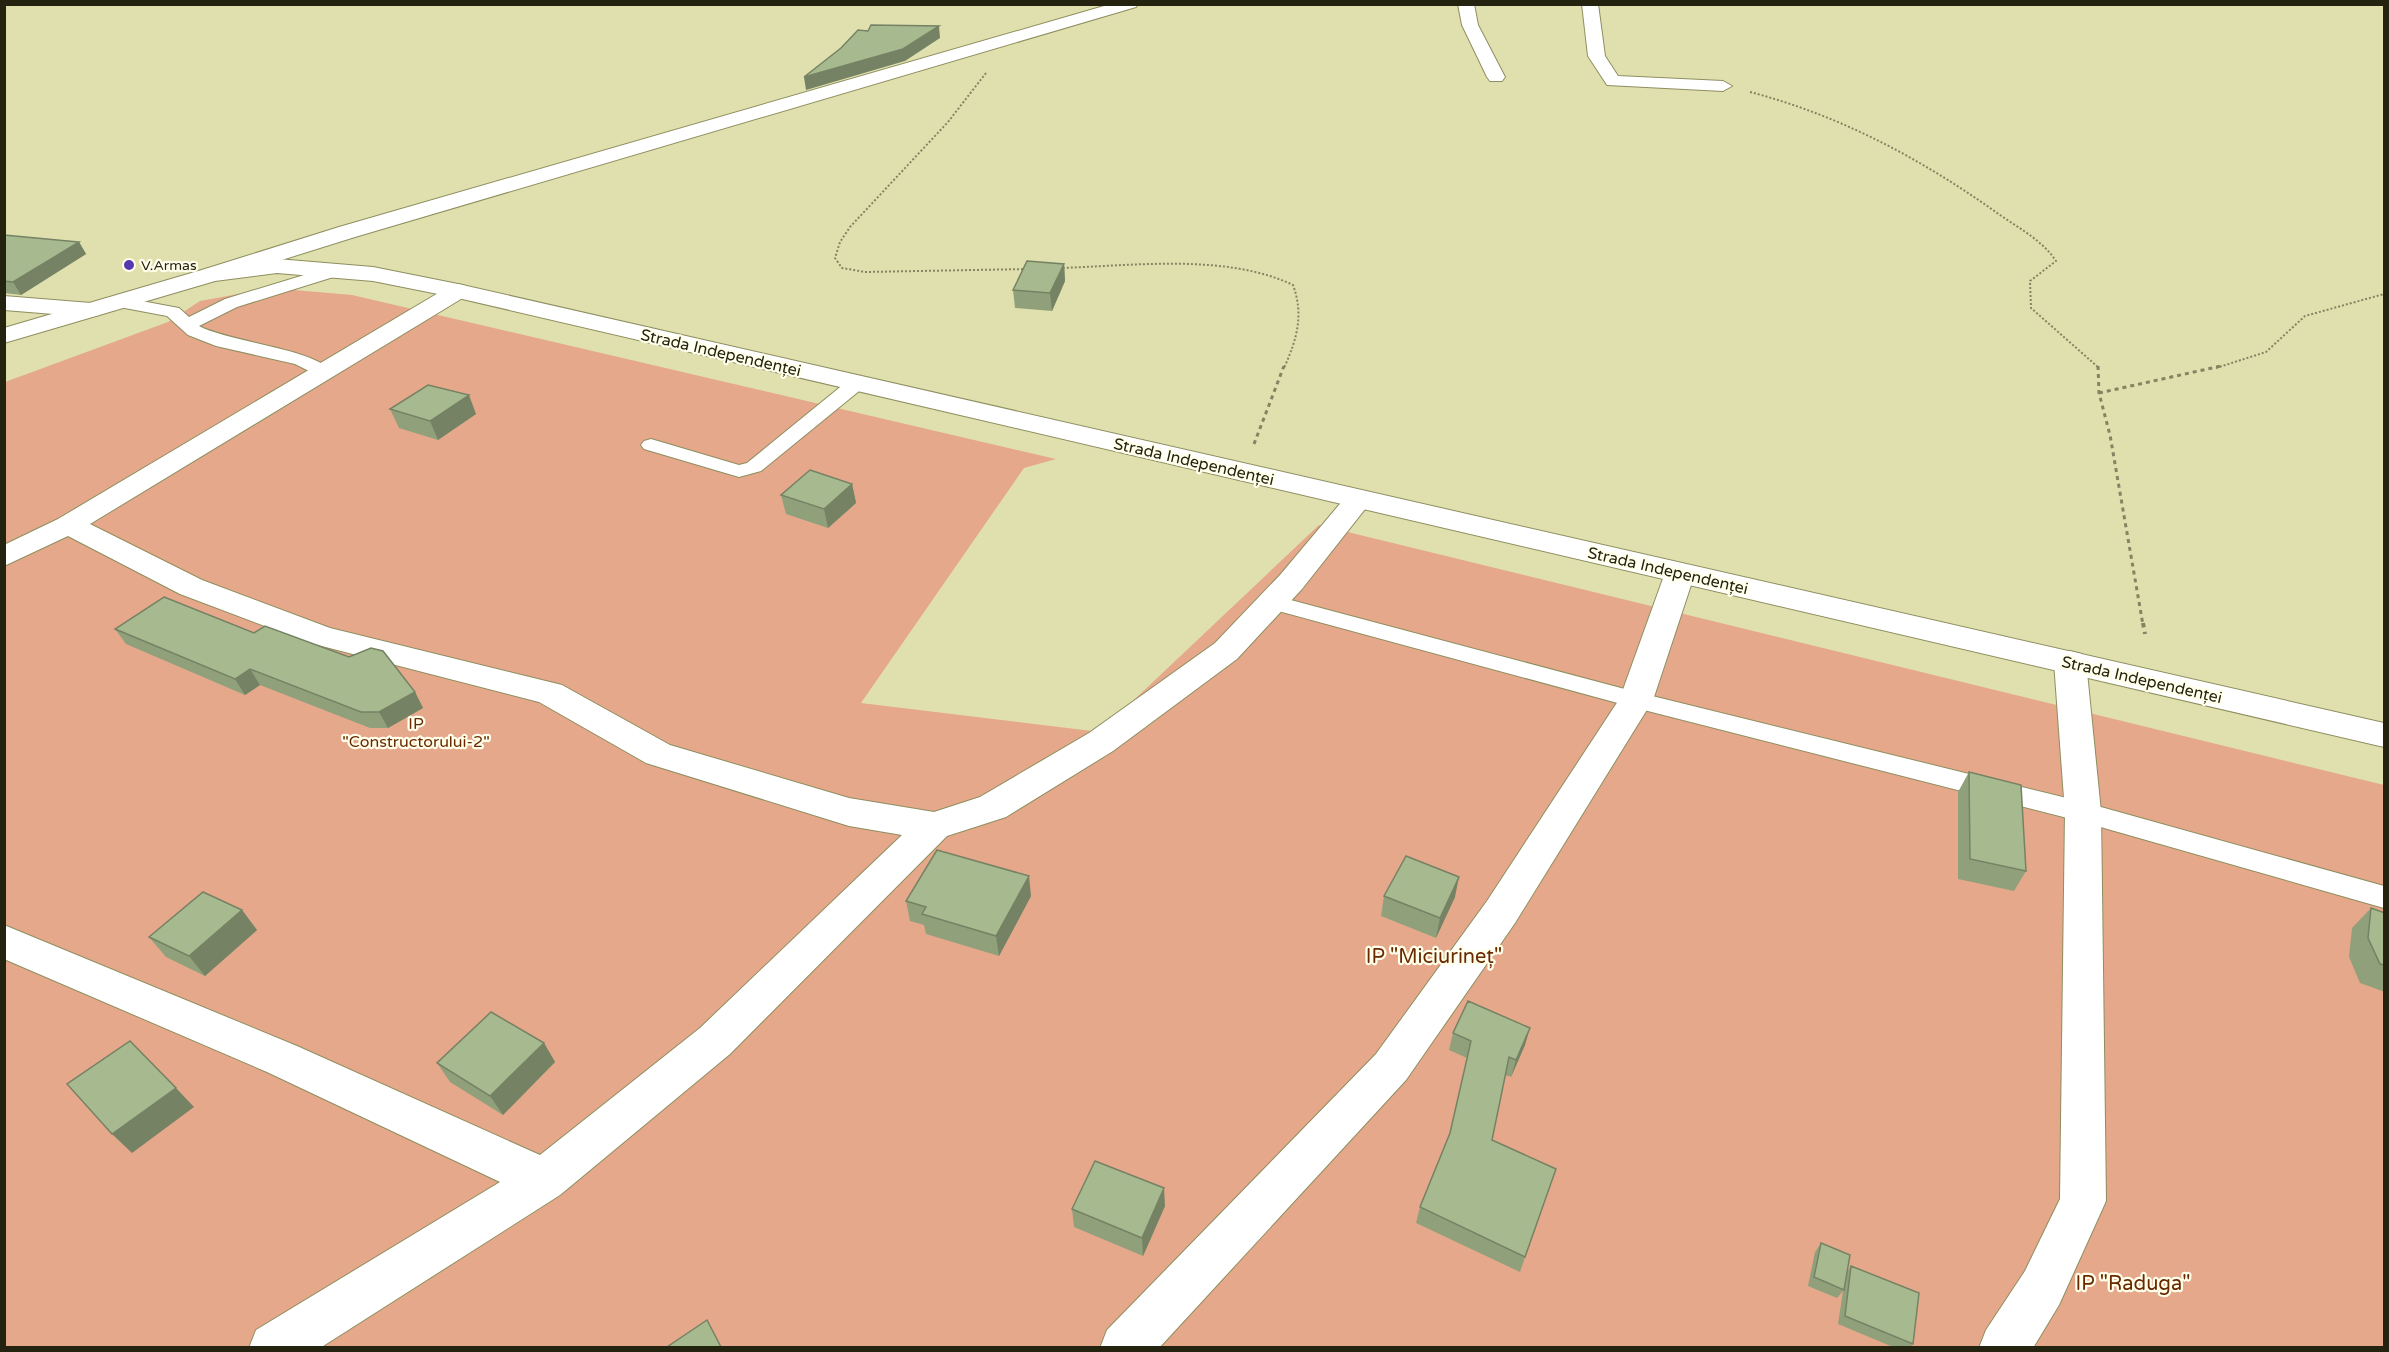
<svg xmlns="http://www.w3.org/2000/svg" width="2389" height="1352" font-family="'Varela Round',sans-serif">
<rect width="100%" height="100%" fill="#e0e0af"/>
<!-- green -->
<path fill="#e5a88b" d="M 271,288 L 352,295 L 1056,459 L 1024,468 L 861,703 L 1100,732 L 1319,525 L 2384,785 L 2384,1347 L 5,1348 L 5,382 L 168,322 L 200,301 Z"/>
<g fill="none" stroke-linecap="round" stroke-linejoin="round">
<!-- service casing -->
<g stroke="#8e8e60" stroke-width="2">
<g id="service">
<path d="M 337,265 L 343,266 L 345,270 L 343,274 L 237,307 L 199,326 C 229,342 316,349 332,372 L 323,378 L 295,364 L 216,346 L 188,335 L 167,316 L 114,306 L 111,302 L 120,297 L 179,308 L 189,317 L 225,299 Z"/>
<path d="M 857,377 L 866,383 L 864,387 L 761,471 L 739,477 L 644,449 L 641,445 L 644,441 L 651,439 L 739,465 L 747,463 L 850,379 Z"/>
<path d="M 1272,595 L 1636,692 L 2083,802 L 2384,886 L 2384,908 L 2083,822 L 1636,708 L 1264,607 L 1261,602 L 1264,597 Z"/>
</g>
</g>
<!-- minor casing -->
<g stroke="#8e8e60" stroke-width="2">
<g id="minor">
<path d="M 1111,4 L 1138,4 L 1136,7 L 355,237 L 221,279 L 205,279 L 202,274 L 205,269 L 339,227 Z"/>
<path d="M 1458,4 L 1474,4 L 1478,25 L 1505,77 L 1502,81 L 1490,81 L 1487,77 L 1462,25 Z"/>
<path d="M 1582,4 L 1598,4 L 1605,56 L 1618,76 L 1723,81 L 1732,86 L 1723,91 L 1607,85 L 1588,56 Z"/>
<path d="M 458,284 L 466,286 L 470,291 L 466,296 L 90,524 L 202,580 L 330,628 L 562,685 L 670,745 L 849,798 L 934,812 L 980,797 L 1089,733 L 1215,643 L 1280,575 L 1349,493 L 1359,490 L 1369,493 L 1373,499 L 1302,589 L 1237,659 L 1113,751 L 1006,817 L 947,836 L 730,1054 L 560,1195 L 320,1348 L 249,1348 L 256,1330 L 500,1182 L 267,1072 L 4,959 L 4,925 L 297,1046 L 540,1155 L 700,1028 L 902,835 L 849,826 L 646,763 L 539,702 L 310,643 L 180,594 L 68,536 L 4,566 L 4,545 L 58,519 L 450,286 Z"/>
<path d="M 4,296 L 91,303 L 99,305 L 103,310 L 99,315 L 91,317 L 4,310 Z"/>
<path d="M 1680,563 L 1691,566 L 1695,573 L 1653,700 L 1515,923 L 1406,1080 L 1159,1348 L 1100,1348 L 1107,1330 L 1376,1054 L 1487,901 L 1620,698 L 1665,573 L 1669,566 Z"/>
<path d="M 2070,651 L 2082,654 L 2086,662 L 2101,812 L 2106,1201 L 2059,1305 L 2033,1348 L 1979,1348 L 1986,1330 L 2025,1271 L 2060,1199 L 2065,812 L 2054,662 L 2058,654 Z"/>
</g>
</g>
<!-- secondary casing -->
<g stroke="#8e8e60" stroke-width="2">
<path id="secondary" d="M 277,259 L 373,267 L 458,284 L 2384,723 L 2384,747 L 458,298 L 373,281 L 277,273 L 215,281 L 4,343 L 4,328 L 205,269 Z"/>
</g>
<!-- path-far2 -->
<g stroke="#848462" stroke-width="2" stroke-dasharray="2 2" stroke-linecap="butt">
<path d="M 986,73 L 948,122 L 850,227 L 840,242 L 835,258 L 842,268 L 865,272 L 1028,269"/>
<path d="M 1750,92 C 1842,116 1923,160 2000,215 C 2020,229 2042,240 2056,261 L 2030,281 L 2031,308 L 2099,368"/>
<path d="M 1059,268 C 1132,266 1226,253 1293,285 C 1304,315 1297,339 1284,368"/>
<path d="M 2216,368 L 2266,352 L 2305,316 L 2384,294"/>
</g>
<!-- path-far1 -->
<g stroke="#848462" stroke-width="3" stroke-dasharray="4 4" stroke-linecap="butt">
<path d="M 2098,366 L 2099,393 L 2110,435 L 2143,625"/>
<path d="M 2099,393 L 2221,366"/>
<path d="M 1254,444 L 1284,366"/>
</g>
<!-- path -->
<path stroke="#848462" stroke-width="4" stroke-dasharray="4.5 4.5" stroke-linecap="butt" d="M 2143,623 L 2145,634"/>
<!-- service -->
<use href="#service" fill="#fff" fill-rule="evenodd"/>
<!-- minor -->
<use href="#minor" fill="#fff" fill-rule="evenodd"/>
<!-- secondary -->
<use href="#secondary" fill="#fff" fill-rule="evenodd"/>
</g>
<!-- wall -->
<g fill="#90a07b">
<path d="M 4,235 L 79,242 L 86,254 L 21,295 L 4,293 Z"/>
<path d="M 1064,264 L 1065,281 L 1052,311 L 1015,308 L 1013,290 Z"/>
<path d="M 390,409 L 476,414 L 438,440 L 399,428 Z"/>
<path d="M 852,484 L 856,503 L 828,528 L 786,514 L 781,495 Z"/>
<path d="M 115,629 L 254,633 L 415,692 L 423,708 L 388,728 L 370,728 L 260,685 L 245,695 L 126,644 Z"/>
<path d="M 1969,772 L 2026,871 L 2014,891 L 1958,879 L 1958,792 Z"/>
<path d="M 1031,896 L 999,956 L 926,934 L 924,925 L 910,921 L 906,901 Z"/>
<path d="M 1384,896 L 1455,897 L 1436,938 L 1381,916 Z"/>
<path d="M 2371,908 L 2385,913 L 2385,992 L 2360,983 L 2349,957 L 2352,928 Z"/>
<path d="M 242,910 L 257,930 L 205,976 L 166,957 L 149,937 Z"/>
<path d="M 1453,1033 L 1525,1045 L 1511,1077 L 1505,1075 L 1492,1140 L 1556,1169 L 1520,1272 L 1416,1223 L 1420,1207 L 1450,1134 L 1467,1058 L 1449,1050 Z"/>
<path d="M 544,1043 L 555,1062 L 503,1115 L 450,1082 L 437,1063 Z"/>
<path d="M 1165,1206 L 1143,1256 L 1074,1227 L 1072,1209 Z"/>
<path d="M 1821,1243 L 1847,1272 L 1851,1266 L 1913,1344 L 1910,1347 L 1893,1347 L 1838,1324 L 1843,1291 L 1837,1298 L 1808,1286 L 1815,1252 Z"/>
</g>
<!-- shaded-wall -->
<g fill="#758264">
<path d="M 939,26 L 940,38 L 905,61 L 806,90 L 804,77 Z"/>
<path d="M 79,242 L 86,254 L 21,295 L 13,282 Z"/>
<path d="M 1064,264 L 1065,281 L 1052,311 L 1050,293 Z"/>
<path d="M 469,395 L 476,414 L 438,440 L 430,421 Z"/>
<path d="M 852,484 L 856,503 L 828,528 L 824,509 Z"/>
<path d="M 250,669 L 260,685 L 245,695 L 235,679 Z"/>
<path d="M 415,692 L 423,708 L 388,728 L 379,712 Z"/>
<path d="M 1029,876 L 1031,896 L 999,956 L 996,936 Z"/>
<path d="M 1459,877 L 1455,897 L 1436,938 L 1440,918 Z"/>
<path d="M 242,910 L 257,930 L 205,976 L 189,956 Z"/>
<path d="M 1530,1028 L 1525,1045 L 1511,1077 L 1516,1060 Z"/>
<path d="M 544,1043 L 555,1062 L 503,1115 L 490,1096 Z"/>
<path d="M 176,1088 L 194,1107 L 132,1153 L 112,1134 Z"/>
<path d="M 1164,1188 L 1165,1206 L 1143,1256 L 1142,1238 Z"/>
</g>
<!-- building -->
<g fill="#a7ba8f" stroke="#758264" stroke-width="1.5">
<path d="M 871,25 L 939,26 L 903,49 L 804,77 L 841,48 L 858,30 L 868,31 Z"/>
<path d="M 4,235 L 79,242 L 13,282 L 4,281 Z"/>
<path d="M 1027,261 L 1064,264 L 1050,293 L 1013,290 Z"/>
<path d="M 428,385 L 469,395 L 430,421 L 390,409 Z"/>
<path d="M 810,470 L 852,484 L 824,509 L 781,495 Z"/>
<path d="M 164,597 L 254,633 L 265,626 L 349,657 L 371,648 L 383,651 L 415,692 L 379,712 L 361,712 L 250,669 L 235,679 L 115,629 Z"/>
<path d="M 1969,772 L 2021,785 L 2026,871 L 1970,859 Z"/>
<path d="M 937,850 L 1029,876 L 996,936 L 922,914 L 926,907 L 906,901 Z"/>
<path d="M 1406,856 L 1459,877 L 1440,918 L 1384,896 Z"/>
<path d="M 203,892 L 242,910 L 189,956 L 149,937 Z"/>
<path d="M 2371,908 L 2385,913 L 2385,965 L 2380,964 L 2368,938 Z"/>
<path d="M 1468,1001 L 1530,1028 L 1516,1060 L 1509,1057 L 1492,1140 L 1556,1169 L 1525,1257 L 1420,1207 L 1450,1133 L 1471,1041 L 1453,1033 Z"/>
<path d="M 491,1012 L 544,1043 L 490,1096 L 437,1063 Z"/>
<path d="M 130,1041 L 176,1088 L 112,1134 L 67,1084 Z"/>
<path d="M 1095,1161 L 1164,1188 L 1142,1238 L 1072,1209 Z"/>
<path d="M 1821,1243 L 1850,1255 L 1844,1290 L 1814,1277 Z"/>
<path d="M 1851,1266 L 1919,1293 L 1913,1344 L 1845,1316 Z"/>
<path d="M 707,1320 L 721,1347 L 667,1347 Z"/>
</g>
<!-- markers -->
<circle fill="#5539b1" stroke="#ffffeb" stroke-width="2" cx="129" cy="265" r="6"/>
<g text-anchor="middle" stroke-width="4.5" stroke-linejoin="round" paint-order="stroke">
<!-- far-poi labels -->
<g font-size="14" fill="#232310" stroke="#ffffeb" text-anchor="start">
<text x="141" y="270">V.Armas</text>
</g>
<!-- street labels -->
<g font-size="16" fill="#232310" stroke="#ffffeb">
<text transform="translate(721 352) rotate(13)" y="6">Strada Independenței</text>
<text transform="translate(1194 461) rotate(13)" y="6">Strada Independenței</text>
<text transform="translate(1668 570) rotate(13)" y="6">Strada Independenței</text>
<text transform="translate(2142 679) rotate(13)" y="6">Strada Independenței</text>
</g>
<!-- park labels -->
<g font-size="16" fill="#692900" stroke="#ffffeb">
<text x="416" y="729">IP<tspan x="416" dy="18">"Constructorului-2"</tspan></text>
</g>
<!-- near-park labels -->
<g font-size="20" fill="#692900" stroke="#ffffeb">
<text x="1434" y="963">IP "Miciurineț"</text>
<text x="2133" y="1290">IP "Raduga"</text>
</g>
</g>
<!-- border -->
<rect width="2389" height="1352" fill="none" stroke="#232310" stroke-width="12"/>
</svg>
